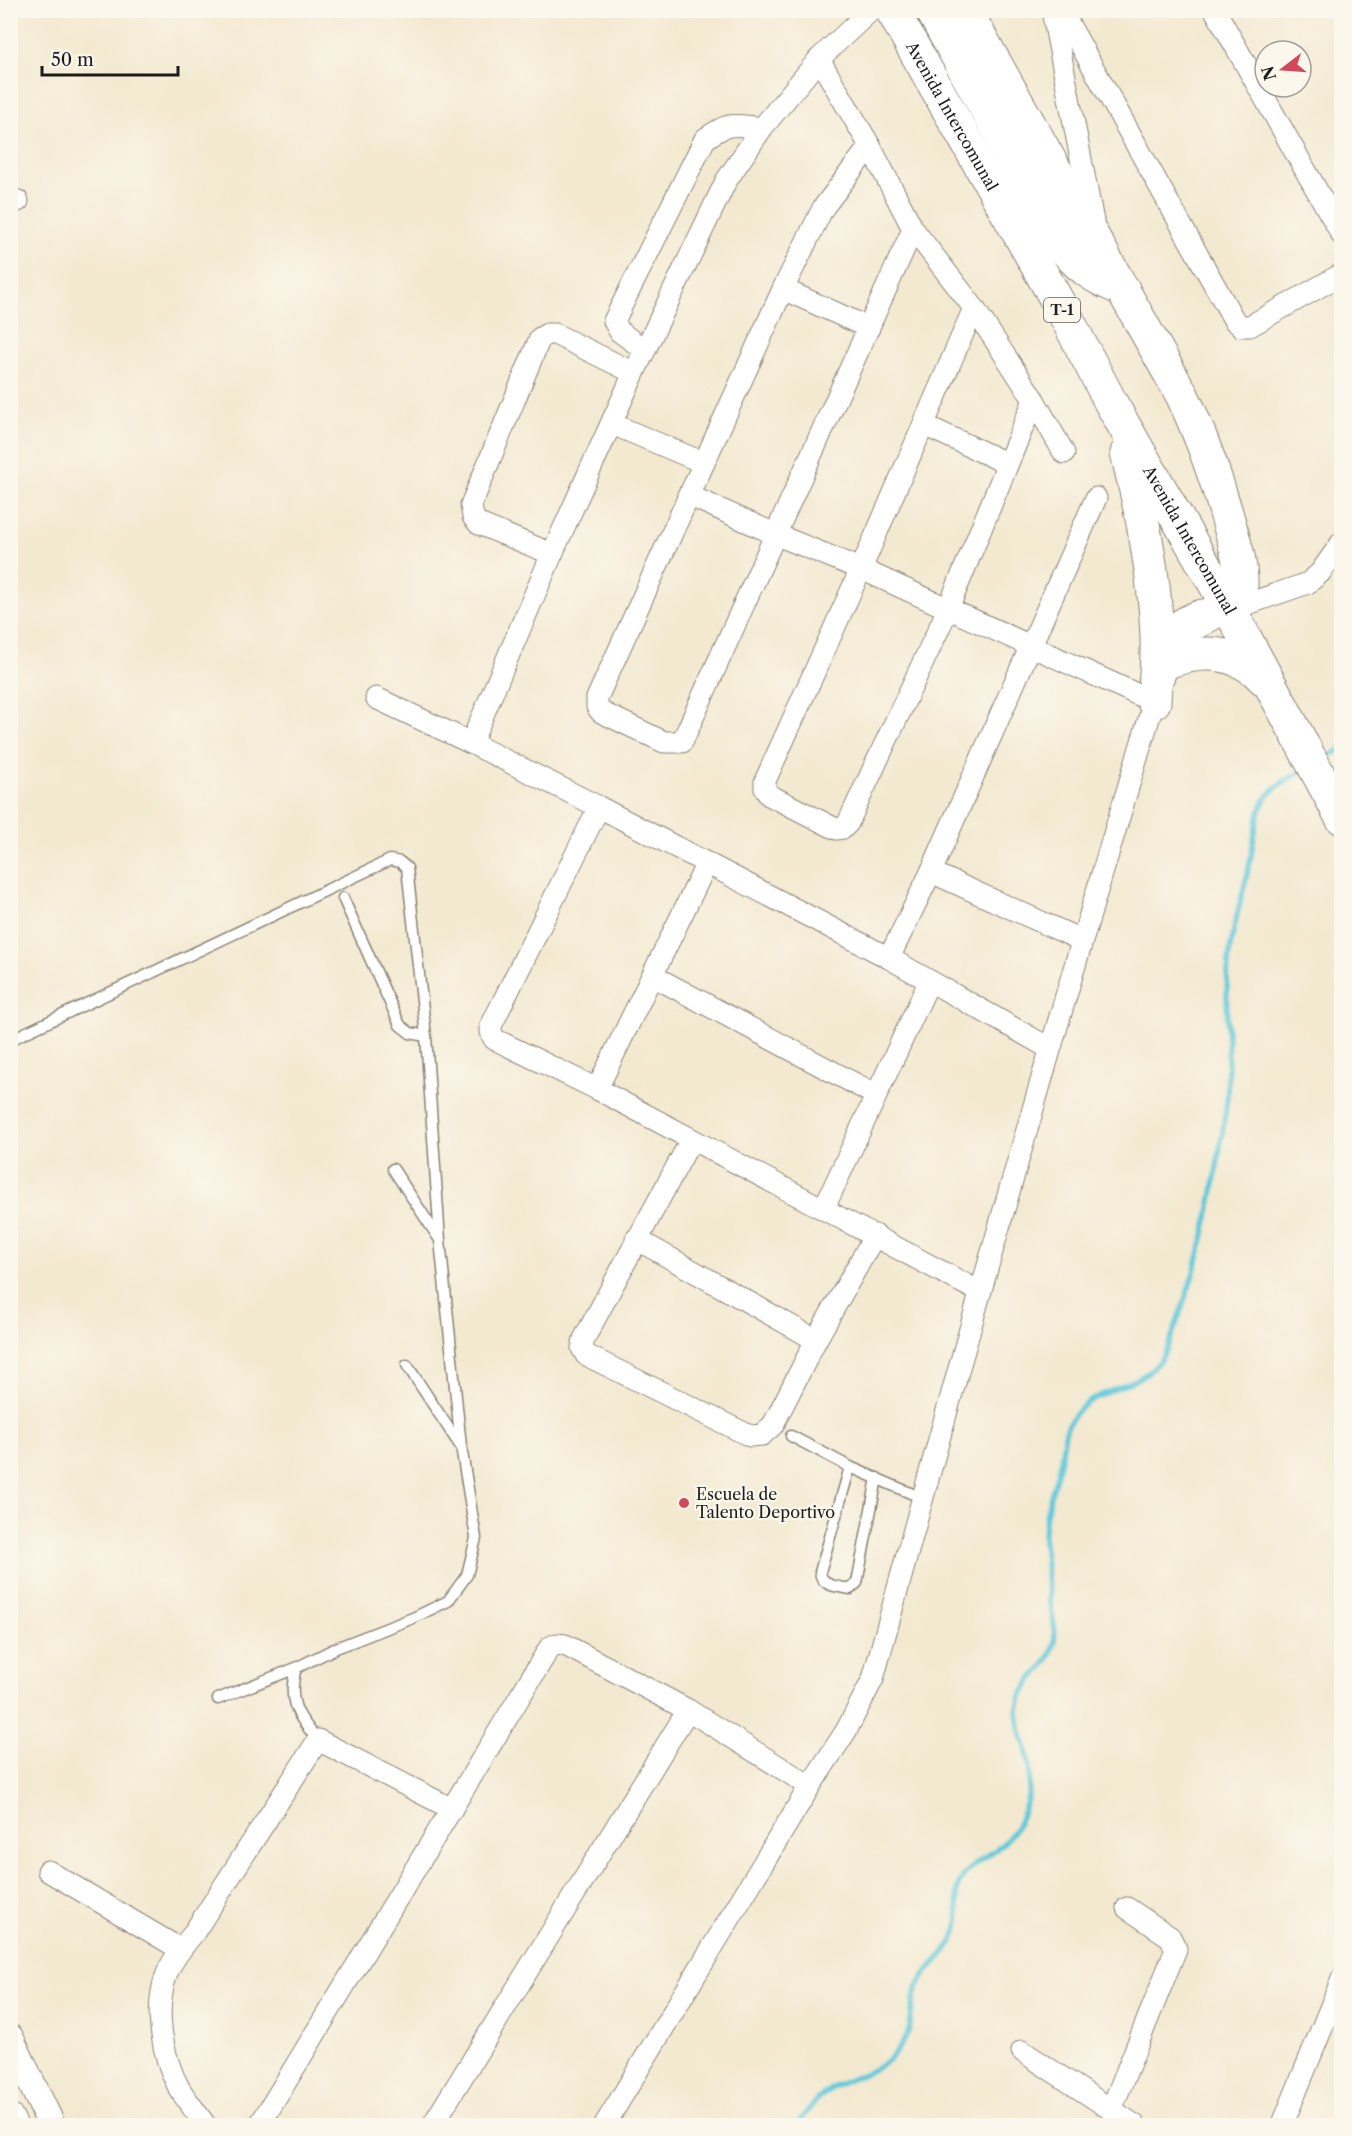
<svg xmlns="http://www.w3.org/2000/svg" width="1352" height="2136" font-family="'Libre Caslon Text',serif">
<rect width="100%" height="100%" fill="#fbf7ec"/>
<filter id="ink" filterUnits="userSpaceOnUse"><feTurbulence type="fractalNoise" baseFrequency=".0167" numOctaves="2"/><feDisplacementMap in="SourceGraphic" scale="12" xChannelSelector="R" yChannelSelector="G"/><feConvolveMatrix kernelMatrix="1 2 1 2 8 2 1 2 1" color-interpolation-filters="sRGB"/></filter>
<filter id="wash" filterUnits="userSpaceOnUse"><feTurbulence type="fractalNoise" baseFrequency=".008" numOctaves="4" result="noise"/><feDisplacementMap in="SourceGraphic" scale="24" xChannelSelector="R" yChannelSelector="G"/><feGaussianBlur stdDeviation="1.35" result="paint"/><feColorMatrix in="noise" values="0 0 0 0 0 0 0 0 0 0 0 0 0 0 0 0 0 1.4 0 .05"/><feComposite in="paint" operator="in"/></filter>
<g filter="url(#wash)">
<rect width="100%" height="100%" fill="#f3e9d0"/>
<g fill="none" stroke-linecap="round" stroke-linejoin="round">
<!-- stream -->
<g stroke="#5fc8da" stroke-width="5">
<path d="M 1322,760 L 1342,749"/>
<path d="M 796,2126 C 807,2111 818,2096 834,2087 C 855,2076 878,2072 895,2053 C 918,2028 907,2013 917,1988 C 927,1964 955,1952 958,1923 C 960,1907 952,1894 962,1878 C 970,1866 980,1861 991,1853 C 1011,1840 1023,1819 1028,1795 C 1031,1781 1030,1764 1026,1749 C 1022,1734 1016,1719 1019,1703 C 1024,1680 1050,1667 1054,1643 C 1057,1628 1051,1612 1049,1597 C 1047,1579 1046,1561 1044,1543 C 1042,1514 1055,1486 1061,1459 C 1063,1448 1063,1438 1067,1428 C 1080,1391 1128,1392 1154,1367 C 1167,1355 1172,1335 1178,1319 C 1193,1278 1206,1235 1213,1191 C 1218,1160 1224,1129 1227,1098 C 1231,1050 1223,998 1230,950 C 1234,922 1243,894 1249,866 C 1254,846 1254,823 1262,805 C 1270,788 1288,779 1303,770"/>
</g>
</g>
</g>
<g filter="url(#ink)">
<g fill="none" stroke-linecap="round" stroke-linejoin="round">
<!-- service casing -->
<g stroke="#888276" stroke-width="13">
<g id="service">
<path d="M 343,898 L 400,1025 L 410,1033 L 426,1036"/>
<path d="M 10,1040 L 390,860 L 400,862 L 407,868 L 426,1036 L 440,1240 L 461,1446 L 476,1538 L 467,1575 L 448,1601 L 413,1618 L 336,1648 L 296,1668 C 287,1701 297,1716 318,1740"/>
<path d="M 393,1169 L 440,1240"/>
<path d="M 407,1365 L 459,1444"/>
<path d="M 791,1436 L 850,1467 L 922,1498"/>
<path d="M 850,1467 L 820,1572 C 822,1587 837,1586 850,1589 L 857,1583 L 877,1478"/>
<path d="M 218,1699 L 296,1668"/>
</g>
</g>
<!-- minor casing -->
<g stroke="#888276" stroke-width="23">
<g id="minor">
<path d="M 1052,10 L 1093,221"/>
<path d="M 1061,10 L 1234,320 L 1241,326 L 1250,326 L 1342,274"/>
<path d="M 1215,10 L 1342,235"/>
<path d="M 819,59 L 870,146"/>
<path d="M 10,198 L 18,201"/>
<path d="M 913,229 L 682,742 L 664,742 L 601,712 L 597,707 L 597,698 L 783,289 L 823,208 L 870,146 L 913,229 L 974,308 L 1034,400 L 1064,453"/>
<path d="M 783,289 L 869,328"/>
<path d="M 974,308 L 861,569 L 765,781 L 765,789 L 769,795 L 836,829 L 843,828 L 848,823 L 948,609 L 1034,400"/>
<path d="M 645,350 L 620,332 L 614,321 L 705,139 C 729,121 733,125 762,128"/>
<path d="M 612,424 L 704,463"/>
<path d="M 924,425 L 1006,463"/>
<path d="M 688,495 L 777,535 L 861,569 L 1154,702"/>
<path d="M 552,554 L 479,524 L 473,517 L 471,505 L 540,338 L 547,334 L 555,334 L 634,373"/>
<path d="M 1157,639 C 1175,620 1198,604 1226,610"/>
<path d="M 376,698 L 471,743"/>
<path d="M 599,807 L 471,743 L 552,554 L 634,373 L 726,181 L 762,128 L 819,59 L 871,10"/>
<path d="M 931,872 L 1081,940"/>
<path d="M 889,958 L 931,872 L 1096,498"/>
<path d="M 653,976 L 876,1095"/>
<path d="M 597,1089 L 707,863"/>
<path d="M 691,1140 L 584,1339 L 582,1348 L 586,1355 L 750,1436 L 762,1435 L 773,1425 L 816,1340 L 875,1235"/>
<path d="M 824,1208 L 929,982"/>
<path d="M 636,1239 L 816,1340"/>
<path d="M 980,1292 L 597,1089 L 494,1039 L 491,1032 L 491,1026 L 599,807 L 889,958 L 1049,1048"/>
<path d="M 48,1871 L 180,1949"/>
<path d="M 1022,2051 L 1136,2126"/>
<path d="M 1111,2110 L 1176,1949 L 1170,1937 L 1127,1908"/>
<path d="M 206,2126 C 197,2113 187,2101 179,2088 C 162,2056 154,2011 166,1976 C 171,1961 183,1946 193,1934 L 318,1740 L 452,1809"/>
<path d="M 259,2126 L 550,1647 L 557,1644 L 565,1645 L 688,1710 L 810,1786"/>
<path d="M 432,2126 L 688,1710"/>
<path d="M 604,2126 L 810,1786 L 846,1731 L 873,1679 C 962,1352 1055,1026 1154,702 L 1170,661 L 1184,638 L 1194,630 L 1230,610 L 1308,583 L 1320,573 L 1342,542"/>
<path d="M 1282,2126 L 1342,1979"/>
</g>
</g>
<!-- tertiary casing -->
<g stroke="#888276" stroke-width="29">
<g id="tertiary">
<path d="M 10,2038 L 52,2126"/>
<path d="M 10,2118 L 14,2126"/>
</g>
</g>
<!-- primary casing -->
<g stroke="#888276" stroke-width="35">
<g id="primary">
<path id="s1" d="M 892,10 L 1063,311 L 1111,403 L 1230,610 L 1342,818"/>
<path d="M 932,10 L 1060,243 C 1077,266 1096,280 1123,289"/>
<path d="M 965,10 L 1182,395 C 1203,439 1218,483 1231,530 C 1236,548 1242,567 1241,585 C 1240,595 1235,602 1230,610"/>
<path d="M 1127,453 C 1142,513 1155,575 1157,637 C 1158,658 1155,681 1154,702"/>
<path d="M 1170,661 C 1204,649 1238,651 1264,679"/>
</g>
</g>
<!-- service -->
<use href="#service" stroke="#fff" stroke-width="10"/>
<!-- minor -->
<use href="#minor" stroke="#fff" stroke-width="21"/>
<!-- tertiary -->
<use href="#tertiary" stroke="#fff" stroke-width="27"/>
<!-- primary -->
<use href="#primary" stroke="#fff" stroke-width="33"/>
</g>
</g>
<!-- markers -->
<circle fill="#d1495b" stroke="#fbf7ec" stroke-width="2" cx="684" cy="1503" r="6"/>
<g text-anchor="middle" stroke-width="4.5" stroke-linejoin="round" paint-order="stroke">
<!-- shield labels -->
<rect fill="#fbf7ec" stroke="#5f5e5a" stroke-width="1.5" x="1044" y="298" width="36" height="24" rx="4.5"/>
<g font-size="15" font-weight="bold" fill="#1c1c1c">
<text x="1062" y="315">T-1</text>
</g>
<!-- street labels -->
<g font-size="16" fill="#1c1c1c" stroke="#fbf7ec">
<text dy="6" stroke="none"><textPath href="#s1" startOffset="122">Avenida Intercomunal</textPath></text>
<text dy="6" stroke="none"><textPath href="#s1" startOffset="608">Avenida Intercomunal</textPath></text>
</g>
<!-- poi labels -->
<g font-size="16" fill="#1c1c1c" stroke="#fbf7ec" text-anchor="start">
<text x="696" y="1500">Escuela de<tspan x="696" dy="18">Talento Deportivo</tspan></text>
</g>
</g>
<!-- margin -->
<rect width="1352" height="2136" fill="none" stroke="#fbf7ec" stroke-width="36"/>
<!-- north arrow -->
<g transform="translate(1283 69) rotate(253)"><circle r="28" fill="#fbf7ec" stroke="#a29f99" stroke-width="1.5"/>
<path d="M0-4.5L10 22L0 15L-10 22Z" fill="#d1495b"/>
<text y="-9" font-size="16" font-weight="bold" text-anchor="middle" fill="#1c1c1c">N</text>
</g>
<!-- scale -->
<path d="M42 66v9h136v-9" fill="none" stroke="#1c1c1c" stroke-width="3"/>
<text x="51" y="66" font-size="18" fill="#1c1c1c" stroke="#fbf7ec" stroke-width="4.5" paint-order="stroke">50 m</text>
</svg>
